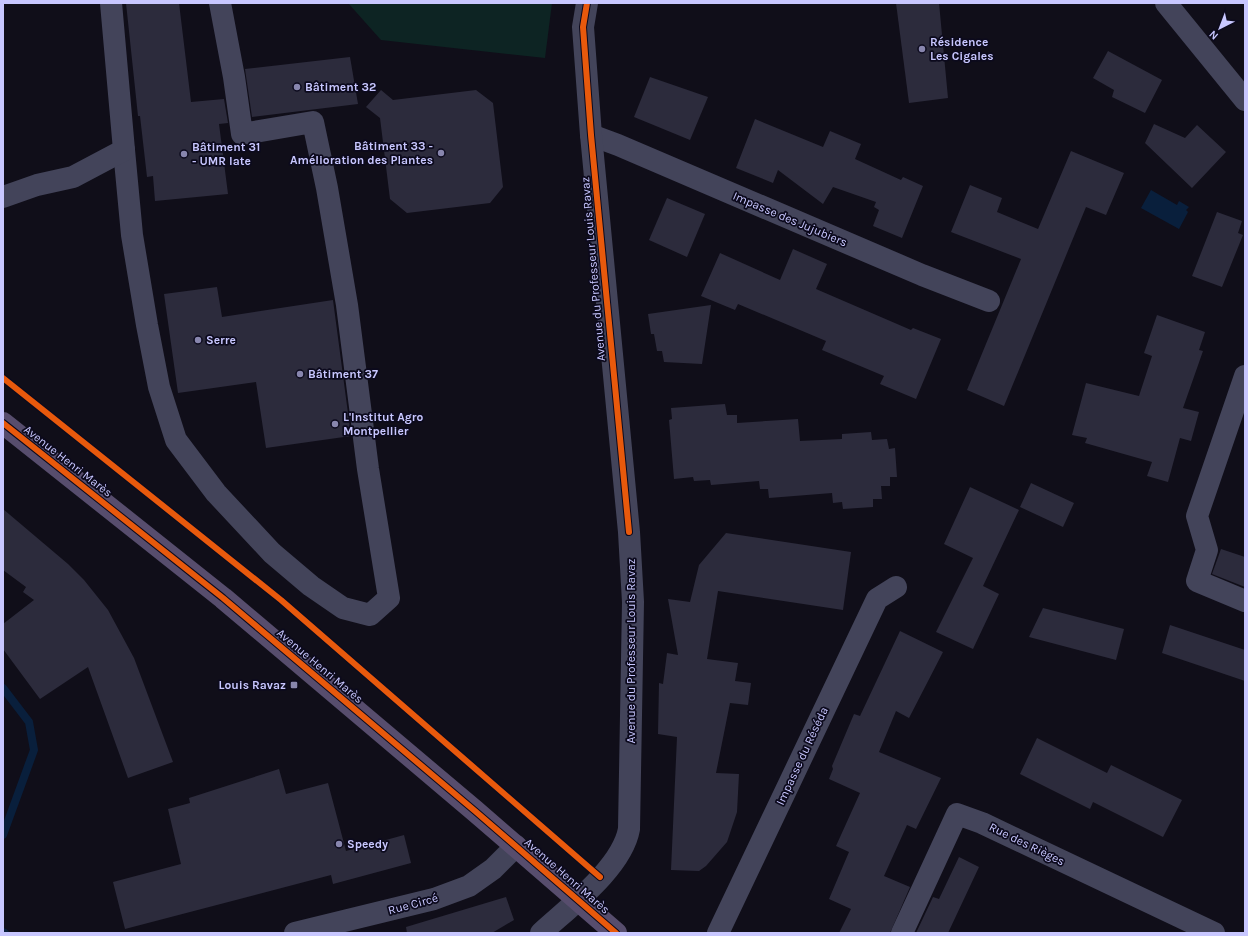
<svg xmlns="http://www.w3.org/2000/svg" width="1248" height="936" font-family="Karla,sans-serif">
<rect width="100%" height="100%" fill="#100e19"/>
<!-- green -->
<path fill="#0d2423" d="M 348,3 L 552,3 L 545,58 L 381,40 Z"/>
<!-- water -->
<path fill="#091f3c" d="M 1151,190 L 1177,205 L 1179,201 L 1189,207 L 1186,210 L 1188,212 L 1179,229 L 1141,208 Z"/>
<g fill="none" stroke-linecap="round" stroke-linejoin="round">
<!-- stream -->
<g stroke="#091f3c" stroke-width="8">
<path d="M 3,688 L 29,722 L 34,750 L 3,835"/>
<path d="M 3,932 L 5,933"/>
</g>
</g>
<!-- building -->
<g fill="#2c2b3c">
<path d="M 126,3 L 179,3 L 191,102 L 224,99 L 228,123 L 219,124 L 228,194 L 155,201 L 153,176 L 147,177 L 140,116 L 138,116 Z"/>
<path d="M 896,3 L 939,3 L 948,98 L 909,103 Z"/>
<path d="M 1108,51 L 1162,80 L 1145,113 L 1112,97 L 1114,90 L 1093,78 Z"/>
<path d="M 350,57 L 358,104 L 252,117 L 245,69 Z"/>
<path d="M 650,77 L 708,97 L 690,140 L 634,117 Z"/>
<path d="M 381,90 L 393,100 L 476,90 L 493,103 L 503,187 L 490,203 L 407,213 L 390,199 L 380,118 L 366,107 Z"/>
<path d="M 755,119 L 823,147 L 830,131 L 861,144 L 855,159 L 901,180 L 903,177 L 923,186 L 902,238 L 873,226 L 879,210 L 874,207 L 876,202 L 833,187 L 823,204 L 778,170 L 773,183 L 736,168 Z"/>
<path d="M 1154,124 L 1185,138 L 1197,125 L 1226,152 L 1192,188 L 1145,143 Z"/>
<path d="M 1071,151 L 1124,173 L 1106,215 L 1086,207 L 1004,406 L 967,390 L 1021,259 L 951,232 L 970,185 L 1002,198 L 997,212 L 1038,229 Z"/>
<path d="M 667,198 L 705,214 L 687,257 L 649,240 Z"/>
<path d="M 1217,212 L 1242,221 L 1238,233 L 1243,235 L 1222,287 L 1192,276 Z"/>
<path d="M 793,249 L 827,264 L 816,289 L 911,330 L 913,328 L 941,339 L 916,399 L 880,384 L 884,376 L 822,350 L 826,341 L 738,304 L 735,310 L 701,296 L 720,253 L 780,280 Z"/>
<path d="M 217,287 L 222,317 L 333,300 L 351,436 L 266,448 L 256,382 L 178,393 L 164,294 Z"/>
<path d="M 711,305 L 702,364 L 664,362 L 662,351 L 657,351 L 654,334 L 651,334 L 648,314 Z"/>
<path d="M 1157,315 L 1205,332 L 1199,350 L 1203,351 L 1183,408 L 1199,412 L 1191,441 L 1180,438 L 1168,482 L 1147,476 L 1152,462 L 1085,443 L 1087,438 L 1072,435 L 1086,383 L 1139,396 L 1152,356 L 1144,353 Z"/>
<path d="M 725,404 L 727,415 L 737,415 L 737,423 L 798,419 L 800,441 L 842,439 L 842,434 L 871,432 L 872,440 L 887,439 L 889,449 L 895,448 L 897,477 L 890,477 L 890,486 L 881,486 L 882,499 L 873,499 L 873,507 L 843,509 L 842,502 L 833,503 L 832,493 L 769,498 L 768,489 L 760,489 L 759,481 L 711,485 L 710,480 L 694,481 L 693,477 L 674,479 L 669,420 L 672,419 L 671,408 Z"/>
<path d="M 1031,483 L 1074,503 L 1063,527 L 1020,507 Z"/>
<path d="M 970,487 L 1019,510 L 983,586 L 999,594 L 973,649 L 936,632 L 973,558 L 944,544 Z"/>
<path d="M 3,509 L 68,564 L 84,580 L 108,610 L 134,658 L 173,762 L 128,778 L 88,667 L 40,699 L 3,649 L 3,624 L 34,600 L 23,592 L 26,587 L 3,570 Z"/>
<path d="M 726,533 L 851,552 L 843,610 L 718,591 L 707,659 L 738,663 L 735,681 L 751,683 L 748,705 L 730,703 L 716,773 L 739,774 L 737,812 L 727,842 L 706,866 L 699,871 L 671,870 L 677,737 L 658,734 L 659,683 L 663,684 L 667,653 L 678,655 L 668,599 L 690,602 L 699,565 Z"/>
<path d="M 1221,549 L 1245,557 L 1245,587 L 1212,574 Z"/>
<path d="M 1043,608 L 1124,629 L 1116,660 L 1029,637 Z"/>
<path d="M 1170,625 L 1245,650 L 1245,681 L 1162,653 Z"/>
<path d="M 900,631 L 943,652 L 909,718 L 896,711 L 879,752 L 941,778 L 916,829 L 907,825 L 884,876 L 910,887 L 890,933 L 839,933 L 851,909 L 829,899 L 849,852 L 836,846 L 860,793 L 829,779 L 833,769 L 832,766 L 854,714 L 860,716 Z"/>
<path d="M 1037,738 L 1107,773 L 1111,765 L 1182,800 L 1163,837 L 1093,802 L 1090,809 L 1020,774 Z"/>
<path d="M 279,769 L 286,794 L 328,783 L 346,851 L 404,835 L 411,863 L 333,884 L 331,875 L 125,929 L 113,882 L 181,864 L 168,809 L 190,803 L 189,798 Z"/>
<path d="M 959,857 L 979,867 L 948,933 L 916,933 L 933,897 L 939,899 Z"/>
<path d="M 506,897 L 514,920 L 492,933 L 407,933 L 406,927 Z"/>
</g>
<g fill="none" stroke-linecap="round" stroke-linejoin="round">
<!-- minor -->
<g stroke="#43445a" stroke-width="22">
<path d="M 1166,3 L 1245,100"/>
<path d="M 591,135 L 618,145 L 922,275 L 989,301"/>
<path d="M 124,150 L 132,235 L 147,325 L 159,387 L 176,440 L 216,493 L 272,553 L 311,586 L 343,608 L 370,615 L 389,598 L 368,469 L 347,305 L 327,188 L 313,122 L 242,134 L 234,77 L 220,3"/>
<path d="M 3,197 L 37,185 L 73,177 L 124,150 L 111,3"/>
<path d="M 1245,376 L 1197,516 L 1207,550 L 1197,581 L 1245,601"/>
<path d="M 295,933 L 434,899 L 469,886 L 493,869 L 516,846"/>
<path d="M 541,933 C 569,907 622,868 629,829 L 633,602 L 629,532 L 591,135 L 583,27 L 587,3"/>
<path d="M 718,933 L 877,599 L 896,587"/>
<path d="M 902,933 L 957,814 L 982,823 L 1214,933"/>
</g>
<!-- major -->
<path stroke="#574d6d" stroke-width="22" d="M 3,423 L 223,598 L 475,811 L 616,933"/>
<!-- cycleway casing -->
<g stroke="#0c0a1d" stroke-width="8">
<g id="cycleway">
<path d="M 587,3 L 583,27 L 591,135 L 629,532"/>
<path d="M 3,378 L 281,600 L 600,877"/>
<path d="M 3,423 L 223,598 L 475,811 L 616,933"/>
</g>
</g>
<!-- cycleway -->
<use href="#cycleway" stroke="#e8590c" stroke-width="6"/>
</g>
<!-- markers -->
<g fill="#8886ae" stroke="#0c0a1d" stroke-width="1.5">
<circle cx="922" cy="49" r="4"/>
<circle cx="297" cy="87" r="4"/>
<circle cx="441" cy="153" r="4"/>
<circle cx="184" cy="154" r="4"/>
<circle cx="198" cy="340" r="4"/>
<circle cx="300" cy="374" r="4"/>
<circle cx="335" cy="424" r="4"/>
<rect x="290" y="681" width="8" height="8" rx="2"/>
<circle cx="339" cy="844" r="4"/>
</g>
<g text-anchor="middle" stroke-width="3.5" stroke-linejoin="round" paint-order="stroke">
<!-- poi labels -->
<g font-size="12" font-weight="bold" fill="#c8c7ff" stroke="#0c0a1d" text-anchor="start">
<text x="930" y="46">Résidence<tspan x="930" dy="14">Les Cigales</tspan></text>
<text x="305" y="91">Bâtiment 32</text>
<text x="433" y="150" text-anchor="end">Bâtiment 33 -<tspan x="433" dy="14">Amélioration des Plantes</tspan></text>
<text x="192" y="151">Bâtiment 31<tspan x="192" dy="14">- UMR Iate</tspan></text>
<text x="206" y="344">Serre</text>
<text x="308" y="378">Bâtiment 37</text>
<text x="343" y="421">L'Institut Agro<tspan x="343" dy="14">Montpellier</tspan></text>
<text x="286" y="689" text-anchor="end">Louis Ravaz</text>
<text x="347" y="848">Speedy</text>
</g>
<!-- street labels -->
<g font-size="12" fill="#c8c7ff" stroke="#0c0a1d">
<text transform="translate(790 219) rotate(23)" y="4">Impasse des Jujubiers</text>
<text transform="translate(593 269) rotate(-95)" y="4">Avenue du Professeur Louis Ravaz</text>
<text transform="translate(68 461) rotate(38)" y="4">Avenue Henri Marès</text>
<text transform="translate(631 651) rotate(-90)" y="4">Avenue du Professeur Louis Ravaz</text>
<text transform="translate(320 666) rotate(40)" y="4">Avenue Henri Marès</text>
<text transform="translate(802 756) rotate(-65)" y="4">Impasse du Réséda</text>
<text transform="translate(1027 844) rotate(26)" y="4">Rue des Rièges</text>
<text transform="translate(567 876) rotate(41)" y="4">Avenue Henri Marès</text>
<text transform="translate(413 904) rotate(-15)" y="4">Rue Circé</text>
</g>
</g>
<!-- border -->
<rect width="1248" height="936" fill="none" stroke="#c8c7ff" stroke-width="8"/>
<!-- north arrow -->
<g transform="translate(1220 28) rotate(222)" stroke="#0c0a1d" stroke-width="3" paint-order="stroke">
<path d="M0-3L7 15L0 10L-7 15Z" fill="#c8c7ff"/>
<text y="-6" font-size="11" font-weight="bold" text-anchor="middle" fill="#c8c7ff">N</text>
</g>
</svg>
